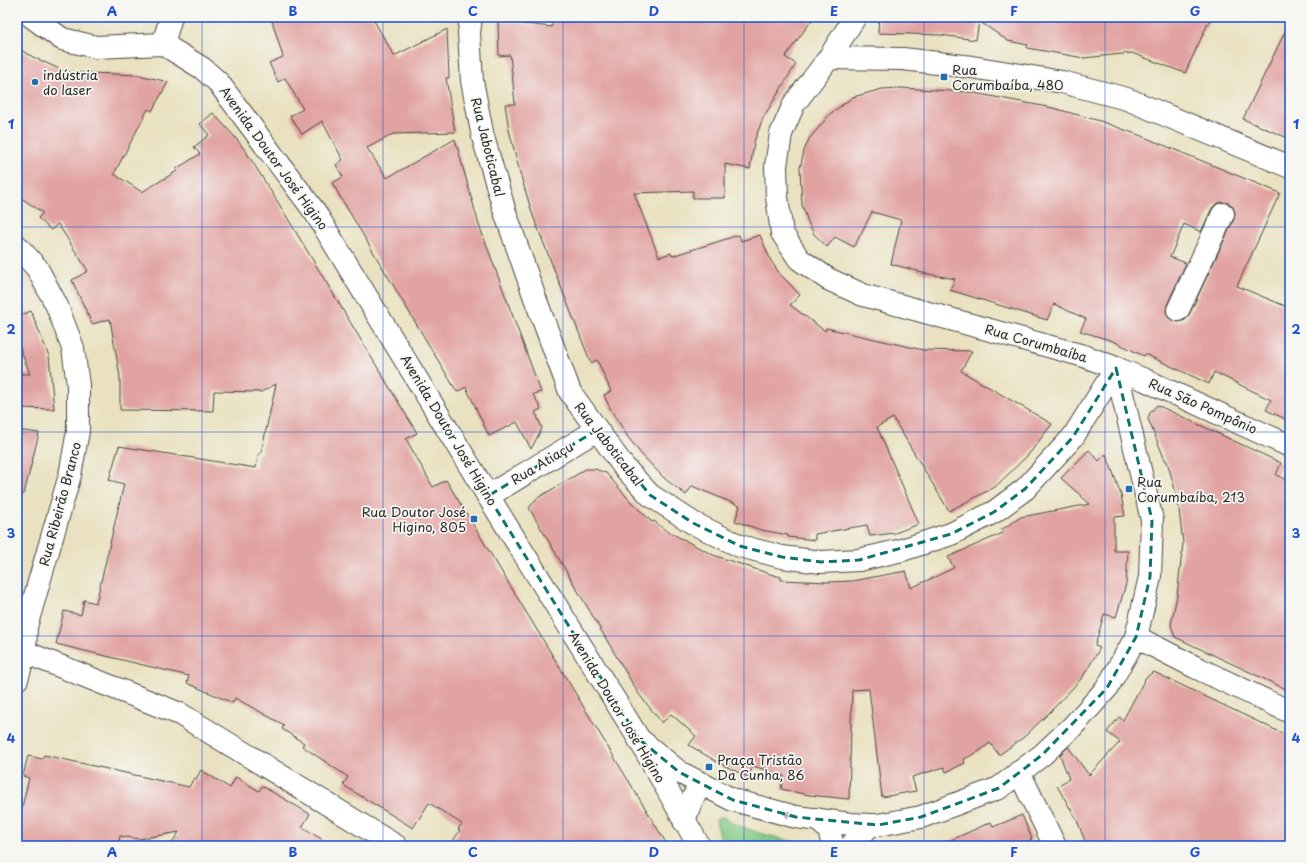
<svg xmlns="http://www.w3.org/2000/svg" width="1307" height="863" font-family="'Playpen Sans',sans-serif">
<rect width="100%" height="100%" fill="#f6f6f2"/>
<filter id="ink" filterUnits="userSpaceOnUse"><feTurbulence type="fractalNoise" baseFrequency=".025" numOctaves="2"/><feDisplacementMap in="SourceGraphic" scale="8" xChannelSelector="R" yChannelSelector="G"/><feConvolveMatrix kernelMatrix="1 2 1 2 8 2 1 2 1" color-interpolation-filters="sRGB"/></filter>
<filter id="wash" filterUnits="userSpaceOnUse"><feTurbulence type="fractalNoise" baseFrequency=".012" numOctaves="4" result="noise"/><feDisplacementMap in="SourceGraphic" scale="16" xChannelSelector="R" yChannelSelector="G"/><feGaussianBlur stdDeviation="0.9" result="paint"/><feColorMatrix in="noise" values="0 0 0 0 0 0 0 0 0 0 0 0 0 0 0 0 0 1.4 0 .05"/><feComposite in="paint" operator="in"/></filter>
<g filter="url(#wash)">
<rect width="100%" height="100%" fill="#e9e1bf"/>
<!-- green -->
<path fill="#83ca85" stroke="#577a58" d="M 723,817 L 732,823 L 759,833 L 809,846 L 726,846 L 720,836 L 716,820 L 719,818 Z"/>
<g id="blocks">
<!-- building -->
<g fill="#e1a3a1" fill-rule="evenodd">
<path d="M 271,17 L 372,17 L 394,56 L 447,29 L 449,78 L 446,78 L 455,132 L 393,134 L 367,148 L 387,178 L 455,139 L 479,225 L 541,392 L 533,394 L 541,409 L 535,412 L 542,428 L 531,449 L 517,422 L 489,436 L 466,387 L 457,392 L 332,183 L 343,177 L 336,165 L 343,160 L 322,121 L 302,134 L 290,116 L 303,109 L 285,78 L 278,82 L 269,63 L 283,57 Z"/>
<path d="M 553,17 L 814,17 L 785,57 L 796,64 L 763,118 L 754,142 L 750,169 L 725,164 L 725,198 L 693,198 L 693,191 L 634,193 L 659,257 L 671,253 L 672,256 L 739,235 L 741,241 L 760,235 L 771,261 L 780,274 L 800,295 L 790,305 L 825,331 L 826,328 L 923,350 L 972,351 L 961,371 L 1052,424 L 1029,454 L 995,487 L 949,511 L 893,418 L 877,427 L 919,524 L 895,533 L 870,536 L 867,525 L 815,534 L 815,540 L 788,537 L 788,535 L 761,530 L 735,521 L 740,506 L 692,486 L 686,495 L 664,478 L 642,455 L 628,437 L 610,408 L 604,395 L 611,391 L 597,360 L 591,363 L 583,343 L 533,216 L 520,173 L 509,130 L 505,104 L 515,104 L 512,73 L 510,55 L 499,56 L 498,21 L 552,27 Z"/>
<path d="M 879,17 L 1211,17 L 1185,73 L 1132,53 L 1084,58 L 1027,48 L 1028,45 L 1008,41 L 979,21 L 976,40 L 941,35 L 878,33 Z"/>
<path d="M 1290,21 L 1290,139 L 1243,119 Z"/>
<path d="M 17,48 L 33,57 L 66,72 L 139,75 L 168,82 L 152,111 L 148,109 L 114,174 L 142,192 L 177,171 L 176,169 L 200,154 L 194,147 L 209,135 L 200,124 L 213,113 L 234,136 L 245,150 L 279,204 L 417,433 L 406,439 L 433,487 L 446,480 L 668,846 L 450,846 L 460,830 L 458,829 L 462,824 L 429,803 L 413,828 L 343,785 L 348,777 L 302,746 L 304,743 L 282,729 L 284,725 L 235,698 L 233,703 L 187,683 L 189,676 L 56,644 L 64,611 L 81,615 L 84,600 L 96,603 L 124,484 L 109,480 L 119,446 L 256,468 L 258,455 L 261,453 L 276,384 L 261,392 L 214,391 L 213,411 L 120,410 L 120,377 L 110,319 L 92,324 L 72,280 L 88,271 L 58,224 L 51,230 L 38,218 L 43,213 L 17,195 Z"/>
<path d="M 901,88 L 969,92 L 1053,108 L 1100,121 L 1139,135 L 1280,193 L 1237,286 L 1285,306 L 1290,309 L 1290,421 L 1266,410 L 1271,400 L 1214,372 L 1209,384 L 1145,354 L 1144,356 L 1113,341 L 1080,331 L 1086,319 L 1054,304 L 1047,320 L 950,290 L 955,279 L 918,272 L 918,271 L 891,264 L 901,220 L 872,212 L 854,247 L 835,237 L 827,247 L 814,234 L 808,222 L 802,205 L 800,168 L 804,151 L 809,139 L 830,114 L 853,97 L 882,89 ZM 1222,202 L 1229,203 L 1233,207 L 1235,213 L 1234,219 L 1189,315 L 1185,320 L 1179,322 L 1173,321 L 1168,317 L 1166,311 L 1167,305 L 1186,263 L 1170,257 L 1184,224 L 1201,232 L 1212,208 L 1216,204 Z"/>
<path d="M 31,311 L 49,356 L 54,409 L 17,408 L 17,374 L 30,374 L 17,340 L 17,317 Z"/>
<path d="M 1157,405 L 1281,463 L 1276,475 L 1290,481 L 1290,691 L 1175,637 L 1171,625 L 1177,596 L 1183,543 L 1182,535 L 1178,501 L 1167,461 L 1165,460 L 1148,419 L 1150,413 Z"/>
<path d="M 17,430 L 39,433 L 24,494 L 17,493 Z"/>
<path d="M 1089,450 L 1099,461 L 1106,454 L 1114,475 L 1121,495 L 1125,516 L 1114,517 L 1114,551 L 1128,551 L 1126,584 L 1116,617 L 1104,614 L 1095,646 L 1100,648 L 1082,678 L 1051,711 L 1024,737 L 999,755 L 990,743 L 978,752 L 964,759 L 965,763 L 946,772 L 944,767 L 912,777 L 916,791 L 882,797 L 869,689 L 852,690 L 849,799 L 809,795 L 781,789 L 784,776 L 753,766 L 748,777 L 717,762 L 689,745 L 696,736 L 671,714 L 662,723 L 638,693 L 529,508 L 536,499 L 586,469 L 595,469 L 606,473 L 631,502 L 652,522 L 654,521 L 665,530 L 713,555 L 770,574 L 781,577 L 781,580 L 828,582 L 852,581 L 906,571 L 911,588 L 954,568 L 948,557 L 1003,533 L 1001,530 L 1021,517 L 1090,504 L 1061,478 Z"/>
<path d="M 1154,672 L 1290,737 L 1290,846 L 1087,846 L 1076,818 L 1057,786 L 1069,779 L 1060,755 L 1068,747 L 1089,775 L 1120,742 L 1107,732 L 1119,717 L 1123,720 L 1146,677 Z"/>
<path d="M 44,755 L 189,787 L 194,778 L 196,779 L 201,770 L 230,788 L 236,777 L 259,791 L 262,786 L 310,814 L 302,827 L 333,846 L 170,846 L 179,832 L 139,839 L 120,836 L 118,846 L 17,846 L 17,814 L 20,815 L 29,778 L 23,776 L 28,756 L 42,759 Z"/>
<path d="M 1022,815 L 1032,839 L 1016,846 L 938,846 L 991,822 L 993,827 Z"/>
</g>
</g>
</g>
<g filter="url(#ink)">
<use href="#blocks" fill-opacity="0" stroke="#484641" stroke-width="1"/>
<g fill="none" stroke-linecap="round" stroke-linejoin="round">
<!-- street casing -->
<g stroke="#484641" stroke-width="24">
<g id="street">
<path d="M 32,17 L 62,39 L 96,47 L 163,44"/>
<path d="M 471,17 L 469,33 L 472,81 L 483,137 L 505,212 L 535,298 L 570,392 L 624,467 L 650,495 L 693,523 L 740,546 L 782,557 L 821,562 L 859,560 L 902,550 L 951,534 L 994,512 L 1025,489 L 1073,437 L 1116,368 L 1145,380 L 1290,446"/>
<path d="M 163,44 L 202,68 L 218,82 L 315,212 L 488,496 L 639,739 L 699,846"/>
<path d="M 163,44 L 171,17"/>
<path d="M 829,58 L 855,17"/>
<path d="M 17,246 L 37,268 L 57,306 L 73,348 L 78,385 L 78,431 L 70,475 L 26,627 L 25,652 L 17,679"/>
<path d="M 1178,310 L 1223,214"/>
<path d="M 488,496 L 597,430"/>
<path d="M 1136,637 L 1195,667 L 1290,712"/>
<path d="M 17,649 L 180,714 L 396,846"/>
<path d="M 639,739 L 679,772 L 733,800 L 796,817 L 851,824 L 870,825 L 878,825 L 921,817 L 999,788 L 1042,755 L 1072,727 L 1107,688 L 1136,637 L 1150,577 L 1152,520 L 1116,368 L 1084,356 L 863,295 L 828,279 L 799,259 L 782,233 L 777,197 L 776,166 L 781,134 L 794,104 L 829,58 L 903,59 L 972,67 L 1062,82 L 1127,99 L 1290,167"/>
<path d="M 1019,772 L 1055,846"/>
<path d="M 817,819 L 829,830 L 833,846"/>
<path d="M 684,821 C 689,807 692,795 703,784"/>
<path d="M 851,846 L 870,825"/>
</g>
</g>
<!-- street -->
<use href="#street" stroke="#fff" stroke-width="22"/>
</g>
<!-- one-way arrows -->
<defs><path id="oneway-shaft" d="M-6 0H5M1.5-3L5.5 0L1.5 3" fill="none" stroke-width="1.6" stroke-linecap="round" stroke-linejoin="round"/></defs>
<use stroke="#a0a0a0" href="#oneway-shaft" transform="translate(790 815) rotate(-165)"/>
</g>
<!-- marked area -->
<path fill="none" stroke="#0f766e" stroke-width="3" stroke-dasharray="8 5" stroke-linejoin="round" d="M 1116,368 L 1152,520 L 1150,577 L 1136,637 L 1107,688 L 1042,755 L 999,788 L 921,817 L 878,825 L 796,817 L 733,800 L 679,772 L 639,739 L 488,496 L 597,430 L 650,495 L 693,523 L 740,546 L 782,557 L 821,562 L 859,560 L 951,534 L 994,512 L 1025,489 L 1073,437 Z"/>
<!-- grid -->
<path fill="none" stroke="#1d4ed8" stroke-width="1" stroke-opacity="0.55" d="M 202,17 L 202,846M 383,17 L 383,846M 563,17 L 563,846M 744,17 L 744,846M 924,17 L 924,846M 1105,17 L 1105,846M 17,227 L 1290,227M 17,432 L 1290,432M 17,636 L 1290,636"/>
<!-- markers -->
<g fill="#1f6fb2" stroke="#f6f6f2" stroke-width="1.5">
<rect x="940" y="73" width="8" height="8" rx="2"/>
<circle cx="35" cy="82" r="4"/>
<rect x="1125" y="485" width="8" height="8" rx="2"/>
<rect x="470" y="515" width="8" height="8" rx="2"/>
<rect x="705" y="763" width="8" height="8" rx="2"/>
</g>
<g text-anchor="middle" stroke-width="3.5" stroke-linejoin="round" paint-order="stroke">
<!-- poi labels -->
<g font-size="13" fill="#2b2b2b" stroke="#f6f6f2" text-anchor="start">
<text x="952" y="75">Rua<tspan x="952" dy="15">Corumbaíba, 480</tspan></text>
<text x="43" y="80">indústria<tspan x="43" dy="15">do laser</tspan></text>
<text x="1137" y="487">Rua<tspan x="1137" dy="15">Corumbaíba, 213</tspan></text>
<text x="466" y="517" text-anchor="end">Rua Doutor José<tspan x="466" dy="15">Higino, 805</tspan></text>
<text x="717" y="765">Praça Tristão<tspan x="717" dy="15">Da Cunha, 86</tspan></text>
</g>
<!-- street labels -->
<g font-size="13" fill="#2b2b2b" stroke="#f6f6f2">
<text transform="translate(488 147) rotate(76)" y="5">Rua Jaboticabal</text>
<text transform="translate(274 158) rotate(54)" y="5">Avenida Doutor José Higino</text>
<text transform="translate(1036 343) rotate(16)" y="5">Rua Corumbaíba</text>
<text transform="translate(1203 406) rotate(24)" y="5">Rua São Pompônio</text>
<text transform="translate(449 430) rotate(59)" y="5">Avenida Doutor José Higino</text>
<text transform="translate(609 444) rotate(52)" y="5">Rua Jaboticabal</text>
<text transform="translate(542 463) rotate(-31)" y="5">Rua Atiaçu</text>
<text transform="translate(60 504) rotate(-75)" y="5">Rua Ribeirão Branco</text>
<text transform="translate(617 707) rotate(59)" y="5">Avenida Doutor José Higino</text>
</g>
</g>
<!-- margin -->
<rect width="1307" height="863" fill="none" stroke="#f6f6f2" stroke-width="44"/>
<rect x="22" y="22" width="1263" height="819" fill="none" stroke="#1d4ed8" stroke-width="1.5"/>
<g font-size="13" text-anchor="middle" font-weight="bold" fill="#1d4ed8">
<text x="112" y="16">A</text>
<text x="293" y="16">B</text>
<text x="473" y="16">C</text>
<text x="654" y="16">D</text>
<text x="834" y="16">E</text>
<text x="1014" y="16">F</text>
<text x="1195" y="16">G</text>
<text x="11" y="129">1</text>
<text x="1296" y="129">1</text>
<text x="11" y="334">2</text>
<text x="1296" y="334">2</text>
<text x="11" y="538">3</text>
<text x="1296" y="538">3</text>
<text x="11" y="743">4</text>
<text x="1296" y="743">4</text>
<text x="112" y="857">A</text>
<text x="293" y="857">B</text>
<text x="473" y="857">C</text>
<text x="654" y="857">D</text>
<text x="834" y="857">E</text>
<text x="1014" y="857">F</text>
<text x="1195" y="857">G</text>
</g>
</svg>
